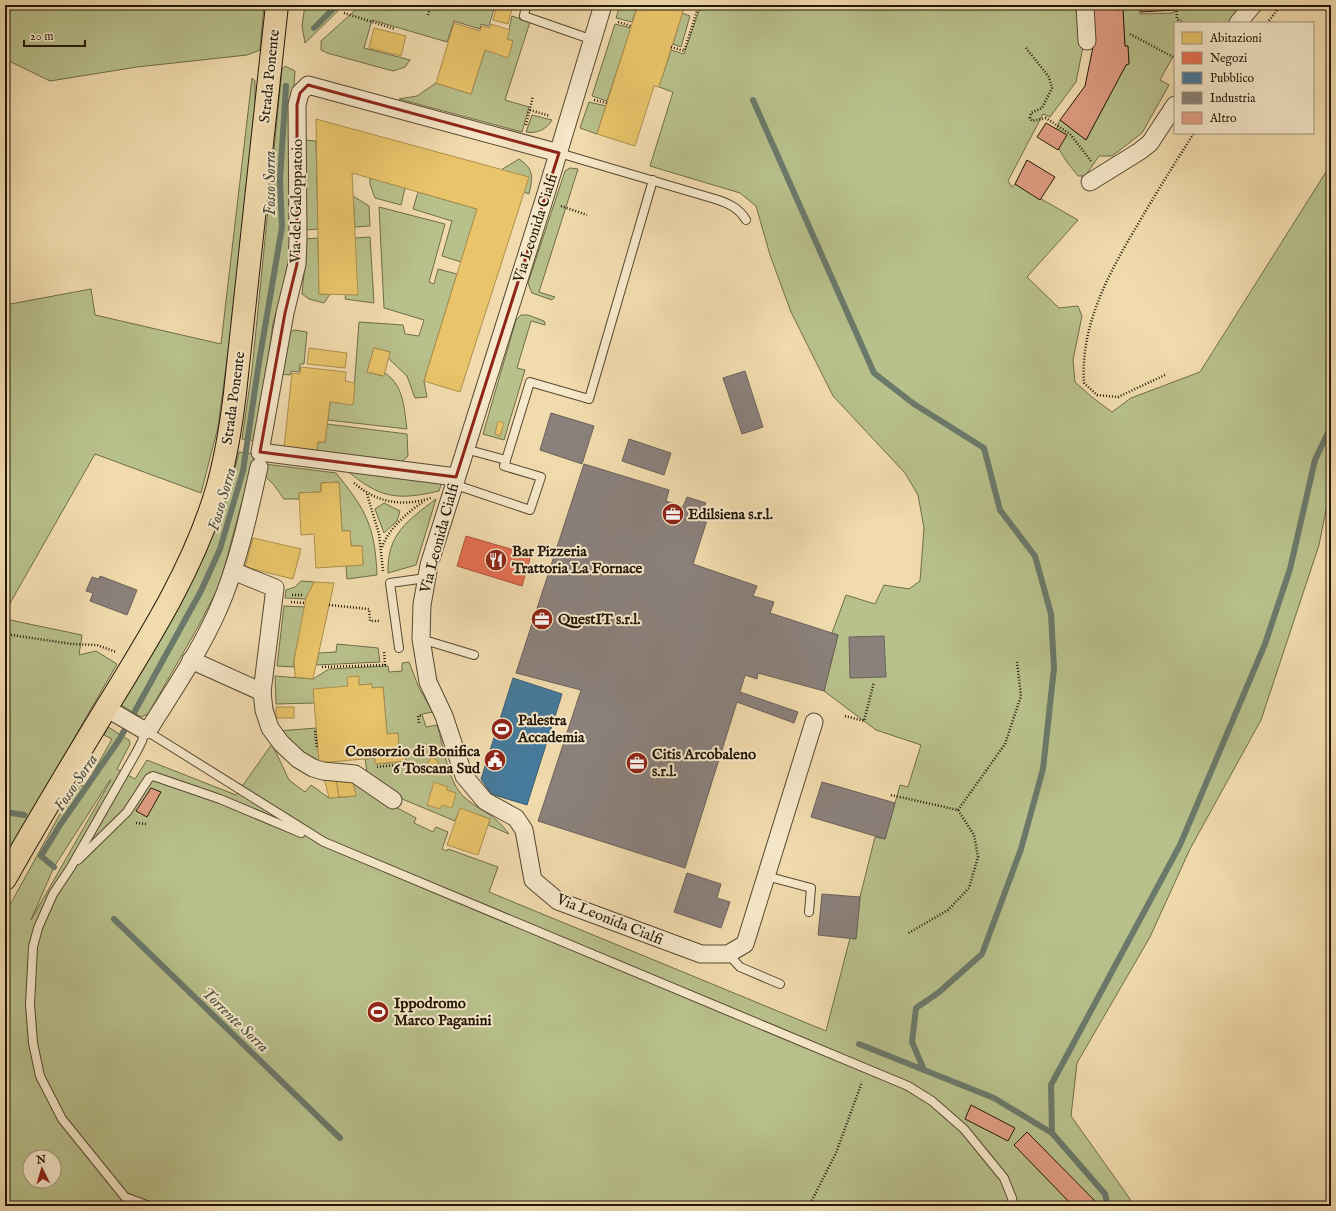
<svg xmlns="http://www.w3.org/2000/svg" width="1336" height="1211" font-family="'IM FELL English',serif">
<rect width="100%" height="100%" fill="#f1dbad"/>
<filter id="stains"><feTurbulence type="fractalNoise" baseFrequency=".005" numOctaves="4"/><feColorMatrix values="0 0 0 0 .2 0 0 0 0 .09 0 0 0 0 .02 0 0 0 .5 -.17"/></filter>
<radialGradient id="worn" r=".72"><stop offset=".6" stop-color="#630" stop-opacity="0"/><stop offset="1" stop-color="#630" stop-opacity=".3"/></radialGradient>
<!-- green -->
<g fill="#b8c08b" stroke="#6e6c4a" fill-rule="evenodd">
<path d="M 5,5 L 264,5 L 260,50 L 247,55 L 137,67 L 50,81 L 5,59 Z"/>
<path d="M 305,5 L 344,5 L 305,43 L 302,26 Z"/>
<path d="M 361,5 L 427,5 L 426,7 L 434,10 L 436,5 L 495,5 L 489,26 L 481,24 L 480,29 L 454,21 L 447,42 L 372,20 L 364,48 L 410,60 L 405,67 L 393,71 L 327,53 L 321,50 L 321,41 Z"/>
<path d="M 620,5 L 638,5 L 632,22 L 616,18 Z"/>
<path d="M 701,5 L 1080,5 L 1083,47 L 1076,82 L 1050,117 L 1043,114 L 1008,181 L 1012,187 L 1015,184 L 1078,220 L 1027,277 L 1059,308 L 1078,306 L 1082,316 L 1073,360 L 1075,382 L 1093,398 L 1112,412 L 1131,398 L 1200,372 L 1331,164 L 1331,485 L 1319,545 L 1261,720 L 1190,849 L 1150,937 L 1077,1063 L 1071,1116 L 1130,1199 L 1128,1206 L 5,1206 L 5,914 L 77,783 L 85,787 L 112,739 L 104,735 L 108,727 L 129,740 L 130,744 L 117,769 L 135,779 L 147,760 L 236,795 L 272,744 L 289,780 L 305,792 L 311,785 L 329,798 L 355,796 L 352,777 L 390,804 L 416,818 L 414,823 L 433,832 L 436,827 L 448,832 L 442,849 L 447,851 L 448,849 L 498,867 L 489,892 L 826,1031 L 850,938 L 856,939 L 860,897 L 875,837 L 885,839 L 900,785 L 908,787 L 921,745 L 876,730 L 824,691 L 838,635 L 832,633 L 846,595 L 875,604 L 884,585 L 909,589 L 920,581 L 924,528 L 918,495 L 905,473 L 833,396 L 791,312 L 770,255 L 756,206 L 740,193 L 650,166 L 673,92 L 659,87 L 671,50 L 684,54 ZM 110,780 L 111,780 L 31,920 L 54,867 ZM 30,1157 L 54,1157 L 54,1181 L 30,1181 Z"/>
<path d="M 1116,5 L 1139,5 L 1140,14 L 1173,13 L 1174,10 L 1197,8 L 1197,5 L 1244,5 L 1228,23 L 1175,23 L 1175,53 L 1160,80 L 1169,85 L 1142,133 L 1112,156 L 1099,156 L 1085,176 L 1078,176 C 1065,159 1048,142 1060,120 L 1086,140 L 1126,65 L 1129,64 L 1128,46 L 1125,46 L 1123,10 L 1117,10 Z"/>
<path d="M 682,13 L 690,16 L 681,47 L 673,44 Z"/>
<path d="M 512,16 L 530,22 L 505,100 L 529,107 L 522,132 L 399,99 L 417,96 L 436,83 L 471,94 L 485,50 L 508,57 L 513,41 L 507,39 Z"/>
<path d="M 615,24 L 631,28 L 607,101 L 592,96 Z"/>
<path d="M 285,66 L 295,71 L 292,117 L 291,238 L 286,281 L 273,323 L 257,441 L 242,439 L 252,370 L 282,69 Z"/>
<path d="M 252,78 L 255,81 L 255,121 L 229,345 L 218,427 L 201,493 L 95,454 L 5,612 L 5,305 L 91,289 L 95,315 L 221,344 Z"/>
<path d="M 589,102 L 606,106 L 597,134 L 580,128 Z"/>
<path d="M 532,115 L 552,120 C 547,129 537,134 526,132 Z"/>
<path d="M 303,140 L 316,141 L 318,229 L 305,230 Z"/>
<path d="M 519,159 C 534,169 533,177 529,194 L 524,192 L 501,170 Z"/>
<path d="M 570,168 L 578,169 L 539,292 L 555,297 L 552,300 L 532,293 L 528,283 L 565,171 Z"/>
<path d="M 370,178 L 405,188 L 401,205 L 375,198 L 370,184 Z"/>
<path d="M 418,192 L 477,209 L 461,262 L 442,256 L 452,221 L 413,209 Z"/>
<path d="M 353,196 L 369,206 L 370,226 L 355,227 Z"/>
<path d="M 379,207 L 445,224 L 429,282 L 434,284 L 438,269 L 457,274 L 424,381 L 427,397 L 415,398 L 407,376 L 388,358 L 390,352 L 374,348 L 367,372 L 383,376 L 385,373 C 404,386 404,408 407,429 L 328,420 L 330,402 L 353,404 L 359,322 L 403,325 L 405,334 L 419,336 L 424,320 L 384,308 Z"/>
<path d="M 370,237 L 374,303 L 345,299 L 355,238 Z"/>
<path d="M 318,238 L 319,294 L 330,294 L 324,303 L 309,299 L 302,294 L 305,264 L 304,239 Z"/>
<path d="M 521,315 L 528,315 L 544,321 L 545,324 L 545,325 L 531,321 L 517,368 L 525,370 L 504,440 L 483,434 L 516,320 Z"/>
<path d="M 295,330 L 307,332 L 304,364 L 300,364 L 299,372 L 291,371 L 290,375 L 281,374 L 289,332 Z"/>
<path d="M 327,424 L 407,434 L 408,456 L 398,465 L 317,451 L 318,442 L 325,442 Z"/>
<path d="M 239,452 L 254,454 L 253,460 L 220,584 L 198,627 L 148,714 L 141,717 L 121,705 C 161,641 195,582 221,510 C 227,491 235,472 239,452 Z"/>
<path d="M 265,464 L 336,473 C 366,510 375,526 377,575 L 347,579 L 346,566 L 363,565 L 362,546 L 351,546 L 350,531 L 342,531 L 339,482 L 321,483 L 321,492 L 299,493 L 299,499 L 284,499 L 274,485 L 264,475 Z"/>
<path d="M 345,469 L 442,482 L 439,491 C 396,501 379,498 345,469 Z"/>
<path d="M 436,499 L 416,565 L 388,573 C 387,534 407,521 436,499 Z"/>
<path d="M 384,503 L 400,511 L 397,521 L 384,533 L 375,509 Z"/>
<path d="M 301,581 L 314,582 L 306,599 L 285,598 L 286,590 L 295,587 Z"/>
<path d="M 284,606 L 305,607 L 294,660 L 294,667 L 277,666 Z"/>
<path d="M 5,619 L 82,635 L 79,655 L 96,651 L 117,664 L 5,858 Z"/>
<path d="M 337,644 L 378,648 L 380,662 L 316,665 L 319,653 L 336,652 Z"/>
<path d="M 409,662 L 419,688 L 433,712 L 422,714 L 426,727 L 437,725 C 444,746 447,781 464,797 C 481,812 494,813 509,834 L 488,825 L 490,819 L 460,809 L 455,821 L 395,796 L 368,778 L 365,759 L 375,758 L 376,764 L 406,761 L 405,749 L 399,749 L 398,733 L 387,734 L 383,687 L 372,688 L 371,684 L 359,685 L 358,676 L 348,686 L 314,703 L 276,704 L 275,676 L 313,679 L 329,669 L 388,666 L 389,672 L 402,671 L 402,663 Z"/>
<path d="M 316,728 L 320,766 L 278,731 Z"/>
</g>
<!-- homes -->
<g fill="#e9c46a" stroke="#ae904d">
<path d="M 497,5 L 513,5 L 508,24 L 493,20 Z"/>
<path d="M 638,5 L 685,5 L 659,87 L 654,86 L 635,146 L 597,134 Z"/>
<path d="M 454,23 L 480,31 L 482,26 L 490,28 L 491,24 L 510,30 L 507,39 L 513,41 L 508,58 L 485,50 L 471,94 L 436,83 Z"/>
<path d="M 374,28 L 406,36 L 401,56 L 369,48 Z"/>
<path d="M 316,119 L 529,177 L 460,392 L 424,381 L 477,209 L 352,173 L 358,295 L 319,294 Z"/>
<path d="M 309,348 L 347,353 L 345,368 L 307,364 Z"/>
<path d="M 374,348 L 390,352 L 384,376 L 367,372 Z"/>
<path d="M 301,367 L 346,372 L 345,381 L 355,383 L 353,405 L 330,402 L 325,442 L 318,442 L 317,451 L 284,447 L 292,373 L 300,374 Z"/>
<path d="M 498,421 L 504,423 L 500,436 L 495,434 Z"/>
<path d="M 339,482 L 342,531 L 350,531 L 351,546 L 362,546 L 363,565 L 316,568 L 314,534 L 301,535 L 299,493 L 321,492 L 321,483 Z"/>
<path d="M 253,538 L 301,549 L 293,579 L 245,567 Z"/>
<path d="M 314,582 L 334,583 L 313,679 L 295,677 L 294,660 L 306,598 Z"/>
<path d="M 359,676 L 359,685 L 372,684 L 372,688 L 383,687 L 387,734 L 398,733 L 399,749 L 405,749 L 406,761 L 375,764 L 375,758 L 319,763 L 313,689 L 348,686 L 347,677 Z"/>
<rect x="276" y="707" width="18" height="11"/>
<path d="M 432,757 L 439,762 L 429,776 L 422,770 Z"/>
<path d="M 352,777 L 356,796 L 339,797 L 336,780 Z"/>
<path d="M 324,778 L 336,780 L 339,797 L 329,798 Z"/>
<path d="M 434,782 L 448,787 L 447,790 L 456,793 L 452,808 L 442,805 L 440,809 L 427,805 Z"/>
<path d="M 460,808 L 490,819 L 478,855 L 447,845 Z"/>
</g>
<!-- shops -->
<path fill="#e76f51" stroke="#ac553b" d="M 466,536 L 531,555 L 522,586 L 457,566 Z"/>
<!-- public -->
<path fill="#457b9d" stroke="#3b5d70" d="M 513,678 L 562,694 L 527,805 L 491,794 L 481,779 Z"/>
<!-- industry -->
<g fill="#8a817c" stroke="#6b6159">
<path d="M 745,371 L 763,427 L 742,434 L 723,378 Z"/>
<path d="M 551,413 L 594,426 L 582,464 L 540,450 Z"/>
<path d="M 629,439 L 671,453 L 664,475 L 622,461 Z"/>
<path d="M 584,464 L 669,490 L 666,501 L 683,507 L 687,497 L 706,503 L 702,512 L 709,514 L 693,564 L 757,586 L 753,596 L 774,602 L 770,613 L 838,635 L 824,691 L 758,673 L 757,679 L 745,675 L 740,692 L 798,712 L 794,723 L 737,702 L 685,868 L 538,821 L 581,690 L 516,673 Z"/>
<path d="M 100,576 L 137,590 L 127,615 L 90,601 L 93,593 L 86,591 L 92,577 L 99,579 Z"/>
<path d="M 884,636 L 886,677 L 850,678 L 849,637 Z"/>
<path d="M 822,782 L 895,803 L 885,839 L 811,817 Z"/>
<path d="M 687,873 L 721,884 L 717,898 L 730,902 L 721,928 L 674,912 Z"/>
<path d="M 822,894 L 860,897 L 856,939 L 818,935 Z"/>
</g>
<g fill="none" stroke-linecap="round" stroke-linejoin="round">
<!-- stream -->
<g stroke="#6b796a" stroke-width="6">
<path d="M 314,28 L 337,5"/>
<path d="M 753,100 L 874,373 L 914,404 L 984,448 L 1000,510 L 1035,556 L 1051,614 L 1054,668 L 1043,769 L 1021,849 L 982,954 L 938,993 L 916,1008 L 912,1042 L 924,1070"/>
<path d="M 5,812 L 24,815"/>
<path d="M 54,867 L 41,856 L 60,825 L 119,740 L 201,591 L 220,549 L 243,471 L 259,362 L 282,227 L 280,180 L 286,86"/>
<path d="M 114,919 L 340,1138"/>
<path d="M 859,1044 L 994,1098 L 1052,1133"/>
<path d="M 1108,1206 L 1105,1194 L 1052,1133 L 1051,1085 L 1180,845 L 1265,644 L 1290,569 L 1315,460 L 1331,426"/>
</g>
</g>
<!-- building -->
<g fill="#e09d83" stroke="#231708">
<path d="M 1093,5 L 1116,5 L 1117,10 L 1123,9 L 1125,46 L 1128,46 L 1129,64 L 1126,65 L 1086,140 L 1060,120 L 1085,86 L 1093,47 L 1091,11 Z"/>
<path d="M 1140,5 L 1174,5 L 1174,10 L 1141,12 Z"/>
<path d="M 1046,123 L 1067,135 L 1058,150 L 1037,137 Z"/>
<path d="M 1027,160 L 1055,177 L 1040,200 L 1015,184 Z"/>
<path d="M 151,788 L 161,792 L 147,817 L 136,811 Z"/>
<path d="M 971,1105 L 1015,1128 L 1008,1141 L 965,1119 Z"/>
<path d="M 1027,1132 L 1100,1206 L 1073,1206 L 1014,1145 Z"/>
</g>
<g fill="none" stroke-linecap="round" stroke-linejoin="round">
<!-- lane casing -->
<g stroke="#564831" stroke-width="10">
<g id="lane">
<path d="M 526,5 L 524,16 L 593,40"/>
<path d="M 559,153 L 715,199 C 728,203 739,208 746,220"/>
<path d="M 506,460 L 530,382 L 589,399 L 653,180"/>
<path d="M 453,484 L 530,510 L 541,477 L 504,466 L 506,460 L 465,449"/>
<path d="M 421,639 L 474,655"/>
<path d="M 399,648 L 390,583 L 426,578"/>
<path d="M 78,860 L 127,812 L 149,778 L 153,776 L 220,799 L 301,833"/>
<path d="M 766,876 L 811,888 L 809,912"/>
<path d="M 728,954 L 740,967 L 780,984"/>
<path d="M 149,1206 L 125,1197 L 62,1119 L 40,1076 L 33,1043 L 30,1004 L 33,947 L 38,928 L 53,894 L 71,867 L 137,751 L 142,741 L 145,730 L 324,842 L 908,1086 L 932,1101 L 964,1129 L 1004,1178 L 1012,1198 L 1013,1206"/>
</g>
</g>
<!-- street casing -->
<g stroke="#564831" stroke-width="19">
<g id="street">
<path d="M 603,5 L 544,200 L 429,565 L 422,605 L 421,639 L 428,682 L 444,716 L 464,776 L 485,801 L 516,818 L 524,830 L 533,880 L 558,901 L 701,954 L 728,954 L 745,944 L 814,722"/>
<path d="M 1085,5 L 1087,41"/>
<path d="M 1238,23 L 1253,5"/>
<path d="M 1090,182 L 1140,151 L 1150,143 L 1175,105"/>
<path d="M 456,477 L 260,452 L 285,313 L 297,264 L 298,240 L 297,105 L 300,93 L 308,85 L 559,153"/>
<path d="M 233,571 L 275,588 L 262,692 L 264,710 L 270,728 L 281,743 L 298,759 L 313,768 L 323,771 L 355,774 L 393,800"/>
<path d="M 191,660 L 262,692"/>
<path d="M 106,708 L 142,729 L 146,730 L 151,726 C 174,689 200,651 218,610 C 237,568 249,513 259,467"/>
</g>
</g>
<!-- primary casing -->
<g stroke="#231708" stroke-width="24">
<path id="primary" d="M 5,879 C 37,822 71,766 105,710 C 148,640 194,568 217,489 C 226,458 231,426 235,393 L 277,5"/>
</g>
<!-- path -->
<g stroke="#231708" stroke-width="2.5" stroke-dasharray="1 2" stroke-linecap="butt">
<path d="M 1176,5 L 1177,19 L 1183,23"/>
<path d="M 344,13 L 395,29"/>
<path d="M 428,15 L 431,5"/>
<path d="M 618,22 L 631,26"/>
<path d="M 1267,23 L 1281,5"/>
<path d="M 1130,34 L 1175,58"/>
<path d="M 671,47 L 684,51 L 699,5"/>
<path d="M 1026,48 L 1049,77 L 1052,88 L 1042,108 L 1031,113 L 1030,118 L 1032,121 L 1046,118 L 1070,134 L 1091,161"/>
<path d="M 594,100 L 607,103"/>
<path d="M 530,110 L 550,116"/>
<path d="M 526,125 L 533,96"/>
<path d="M 561,206 L 587,215"/>
<path d="M 1165,375 L 1118,397 L 1097,395 L 1084,383 C 1080,325 1109,273 1138,224 C 1156,193 1175,163 1194,133"/>
<path d="M 354,483 C 377,503 403,507 431,498"/>
<path d="M 367,494 L 379,534 L 383,571"/>
<path d="M 382,547 C 389,528 408,512 424,501"/>
<path d="M 292,595 L 302,595"/>
<path d="M 291,602 L 305,603"/>
<path d="M 329,605 L 369,609 L 370,621 L 380,621"/>
<path d="M 5,634 L 72,644 L 97,645 L 116,652"/>
<path d="M 322,667 L 385,665 L 384,651"/>
<path d="M 845,716 L 864,721 L 874,682"/>
<path d="M 419,723 L 418,716 L 422,715"/>
<path d="M 315,731 L 317,749"/>
<path d="M 377,767 L 405,764"/>
<path d="M 891,795 L 958,810 L 974,835 L 978,857 L 969,888 L 948,910 L 907,934"/>
<path d="M 958,810 L 1005,744 L 1021,696 L 1017,662"/>
<path d="M 136,823 L 146,824"/>
<path d="M 809,1206 L 836,1153 L 862,1082"/>
</g>
<!-- lane -->
<use href="#lane" stroke="#f6e8ca" stroke-width="8"/>
<!-- street -->
<use href="#street" stroke="#f6e8ca" stroke-width="17"/>
<!-- primary -->
<use href="#primary" stroke="#f1dbad" stroke-width="22"/>
</g>
<!-- marked area -->
<path fill="none" stroke="#8f2418" stroke-width="3" stroke-linejoin="round" d="M 308,85 L 559,153 L 456,477 L 260,452 L 285,313 L 297,264 L 297,105 L 300,93 Z"/>
<!-- icons -->
<defs>
<g id="office-disc" transform="scale(1.15)"><circle r="9.5" fill="#8f2418" stroke="#f6e8ca"/><path d="M-6-3h4V-5.5h4V-3h4V5H-6ZM-1-4.5V-3h2v-1.5ZM-6 0V1H6V0Z" fill="#fff"/></g>
<g id="restaurant-disc" transform="scale(1.15)"><circle r="9.5" fill="#8f2418" stroke="#f6e8ca"/><path d="M-5-6h1v4h1v-4h1v4h1v-4h1v5L-1.5 .5V6h-2V.5L-5-1ZM5-6V6H3V1.5H1.5Q1.5-4 5-6Z" fill="#fff"/></g>
<g id="stadium-disc" transform="scale(1.15)"><circle r="9.5" fill="#8f2418" stroke="#f6e8ca"/><path d="M0-5a6.5 5 0 1 0 0 10a6.5 5 0 1 0 0-10ZM-3.5-1.8h7v3.6h-7Z" fill="#fff"/></g>
<g id="civic-disc" transform="scale(1.15)"><circle r="9.5" fill="#8f2418" stroke="#f6e8ca"/><path d="M-.6-6.5H3V-4.5H.6V-3L4-1V1h2V6H-6V1h2V-1L-.6-3ZM-1.2 2.5V6h2.4V2.5Z" fill="#fff"/></g>
</defs>
<g fill-rule="evenodd">
<use href="#office-disc" x="673" y="514"/>
<use href="#restaurant-disc" x="496" y="560"/>
<use href="#office-disc" x="542" y="619"/>
<use href="#stadium-disc" x="502" y="729"/>
<use href="#civic-disc" x="495" y="760"/>
<use href="#office-disc" x="637" y="763"/>
<use href="#stadium-disc" x="378" y="1012"/>
</g>
<g text-anchor="middle" stroke-width="4" stroke-linejoin="round" paint-order="stroke">
<!-- street labels -->
<g font-size="15" fill="#231708" stroke="#f6e8ca">
<text transform="translate(269 76) rotate(-84)" y="5">Strada Ponente</text>
<text transform="translate(296 201) rotate(-89)" y="5">Via del Galoppatoio</text>
<text transform="translate(535 228) rotate(-72)" y="5">Via Leonida Cialfi</text>
<text transform="translate(233 398) rotate(-82)" y="5">Strada Ponente</text>
<text transform="translate(439 538) rotate(-75)" y="5">Via Leonida Cialfi</text>
<text transform="translate(610 919) rotate(22)" y="5">Via Leonida Cialfi</text>
</g>
<!-- poi labels -->
<g font-size="15" font-weight="bold" fill="#231708" stroke="#f6e8ca" text-anchor="start">
<text x="688" y="519">Edilsiena s.r.l.</text>
<text x="512" y="556">Bar Pizzeria<tspan x="512" dy="17">Trattoria La Fornace</tspan></text>
<text x="558" y="624">QuestIT s.r.l.</text>
<text x="518" y="725">Palestra<tspan x="518" dy="17">Accademia</tspan></text>
<text x="480" y="756" text-anchor="end">Consorzio di Bonifica<tspan x="480" dy="17">6 Toscana Sud</tspan></text>
<text x="652" y="759">Citis Arcobaleno<tspan x="652" dy="17">s.r.l.</tspan></text>
<text x="394" y="1008">Ippodromo<tspan x="394" dy="17">Marco Paganini</tspan></text>
</g>
<!-- water labels -->
<g font-size="16" font-style="italic" fill="#4d5041" stroke="#f6e8ca">
<text transform="translate(269 183) rotate(-90)" y="6">Fosso Sorra</text>
<text transform="translate(221 499) rotate(-74)" y="6">Fosso Sorra</text>
<text transform="translate(75 782) rotate(-56)" y="6">Fosso Sorra</text>
<text transform="translate(236 1019) rotate(44)" y="6">Torrente Sorra</text>
</g>
</g>
<!-- margin -->
<rect width="1336" height="1211" fill="none" stroke="#f1dbad" stroke-width="20"/>
<rect x="6" y="6" width="1324" height="1199" fill="none" stroke="#231708" stroke-width="2"/>
<rect x="10" y="10" width="1316" height="1191" fill="none" stroke="#231708"/>
<!-- legend -->
<rect x="1174" y="22" width="140" height="112" fill="#f6e8ca" stroke="#a2947c"/>
<rect x="1182" y="32" width="20" height="12" fill="#e9c46a" stroke="#a2947c"/>
<text x="1210" y="42" font-size="12" fill="#231708">Abitazioni</text>
<rect x="1182" y="52" width="20" height="12" fill="#e76f51" stroke="#a2947c"/>
<text x="1210" y="62" font-size="12" fill="#231708">Negozi</text>
<rect x="1182" y="72" width="20" height="12" fill="#457b9d" stroke="#a2947c"/>
<text x="1210" y="82" font-size="12" fill="#231708">Pubblico</text>
<rect x="1182" y="92" width="20" height="12" fill="#8a817c" stroke="#a2947c"/>
<text x="1210" y="102" font-size="12" fill="#231708">Industria</text>
<rect x="1182" y="112" width="20" height="12" fill="#e09d83" stroke="#a2947c"/>
<text x="1210" y="122" font-size="12" fill="#231708">Altro</text>
<!-- north arrow -->
<g transform="translate(42 1169) rotate(355)"><circle r="19" fill="#f6e8ca" stroke="#a2947c"/>
<path d="M0-3L7 15L0 10L-7 15Z" fill="#8f2418"/>
<text y="-6" font-size="11" font-weight="bold" text-anchor="middle" fill="#231708">N</text>
</g>
<!-- scale -->
<path d="M24 40v6h61v-6" fill="none" stroke="#231708" stroke-width="2"/>
<text x="30" y="40" font-size="12" fill="#231708" stroke="#f6e8ca" stroke-width="3" paint-order="stroke">20 m</text>
<rect width="100%" height="100%" filter="url(#stains)"/>
<rect width="100%" height="100%" fill="url(#worn)"/>
</svg>
